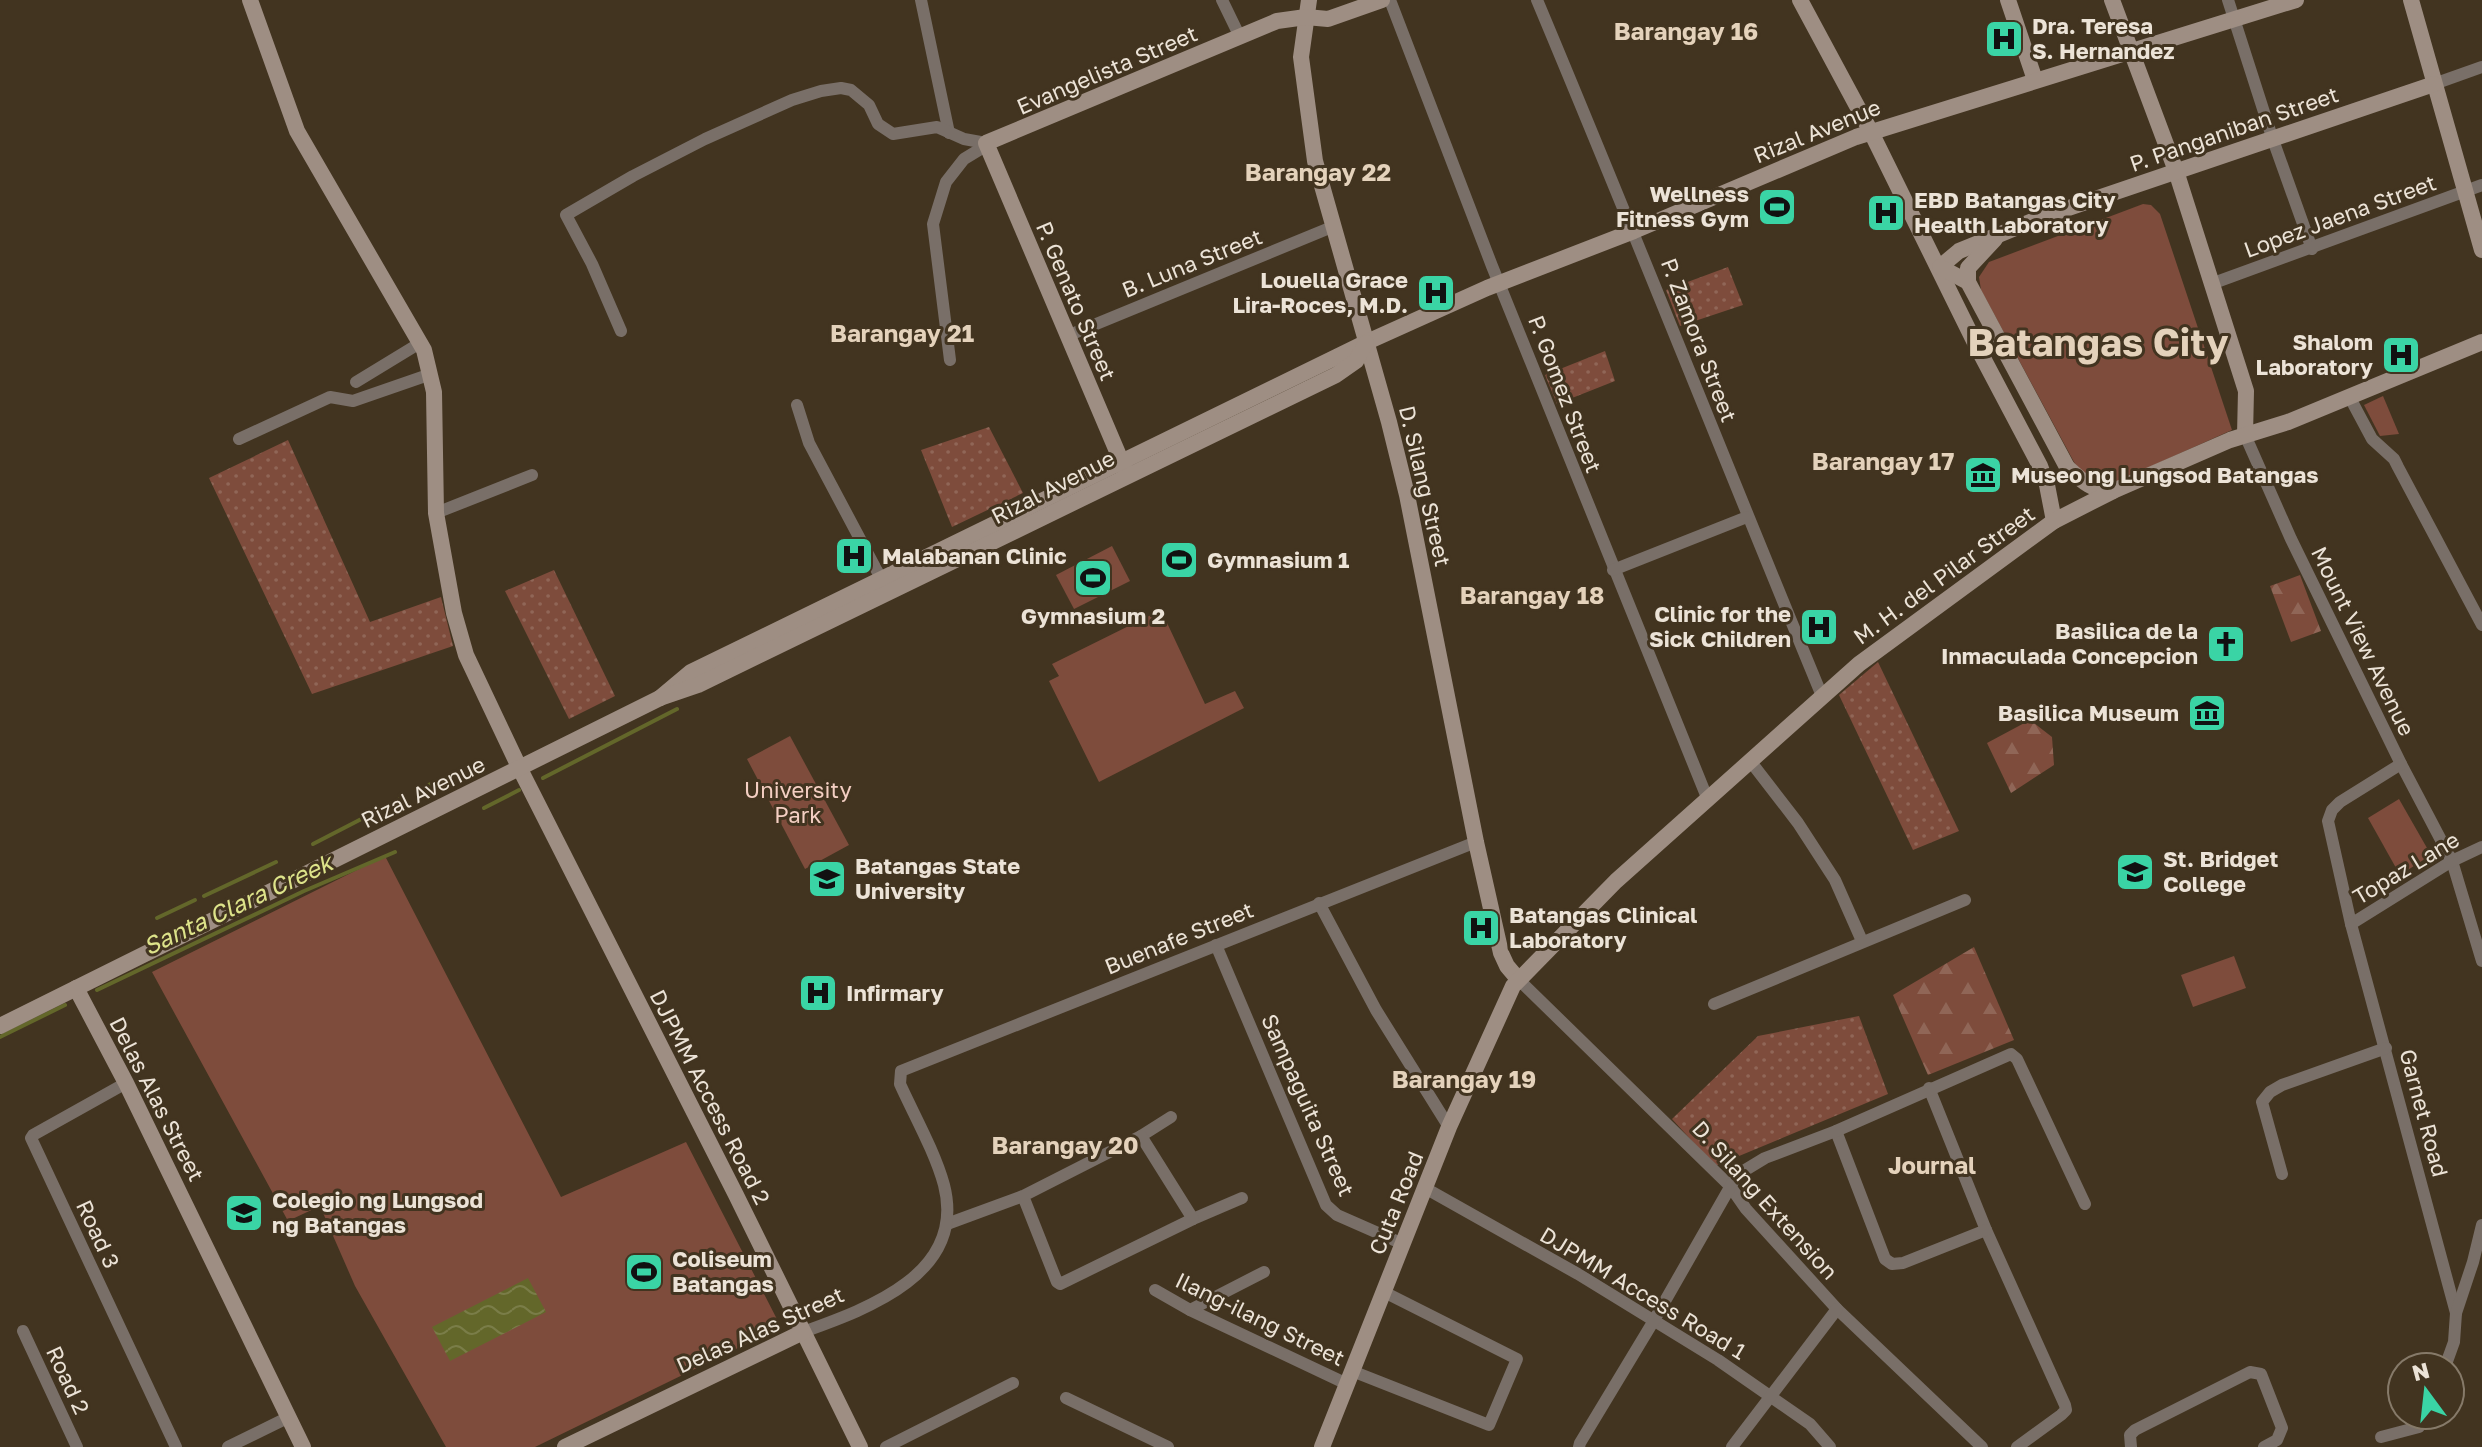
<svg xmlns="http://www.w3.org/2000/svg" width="2482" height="1447" font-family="'Golos Text',sans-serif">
<defs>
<pattern id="grass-dots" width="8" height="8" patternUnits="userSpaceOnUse" patternTransform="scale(2)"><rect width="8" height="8" fill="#7e4c3c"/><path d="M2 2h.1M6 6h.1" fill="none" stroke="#906657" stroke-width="1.8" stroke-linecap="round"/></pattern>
<pattern id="forest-firs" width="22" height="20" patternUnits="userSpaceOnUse" patternTransform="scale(2)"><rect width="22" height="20" fill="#7e4c3c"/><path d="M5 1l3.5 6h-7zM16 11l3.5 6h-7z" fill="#906657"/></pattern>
<pattern id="water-waves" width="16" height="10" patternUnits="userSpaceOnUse" patternTransform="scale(2)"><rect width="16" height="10" fill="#63672a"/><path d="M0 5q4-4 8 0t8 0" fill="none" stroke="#7a7d48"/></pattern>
</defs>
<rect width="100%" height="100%" fill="#423420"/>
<!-- grass -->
<g fill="url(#grass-dots)">
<path d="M 1728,267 L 1743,305 L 1680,326 L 1666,290 Z"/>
<path d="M 1605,351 L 1615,381 L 1557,404 L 1545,375 Z"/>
<path d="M 989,427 L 1023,493 L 952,527 L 921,450 Z"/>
<path d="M 288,440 L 370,622 L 441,597 L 453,646 L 312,694 L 209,478 Z"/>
<path d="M 554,570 L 615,696 L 569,719 L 505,591 Z"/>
<path d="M 1878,662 L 1959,831 L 1913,850 L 1839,695 Z"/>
<path d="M 1859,1016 L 1888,1094 L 1715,1166 L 1672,1119 L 1758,1036 Z"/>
</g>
<!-- forest -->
<g fill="url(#forest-firs)">
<path d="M 2300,575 L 2321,631 L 2291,642 L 2270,586 Z"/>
<path d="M 2030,720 L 2052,737 L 2054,765 L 2011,793 L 1987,743 Z"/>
<path d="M 1974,947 L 2014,1040 L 1928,1075 L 1893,995 Z"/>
</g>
<!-- park -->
<g fill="#7e4c3c">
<path d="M 2143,204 L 2151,205 L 2160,214 L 2232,430 L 2116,482 C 2099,486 2083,476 2074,462 L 1981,290 L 1979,277 L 1989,262 Z"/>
<path d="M 2383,396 L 2399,434 L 2380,436 L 2364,405 Z"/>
<path d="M 1112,546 L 1130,581 L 1074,609 L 1056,575 Z"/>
<path d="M 1161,610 L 1205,704 L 1235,691 L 1244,708 L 1099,782 L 1049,681 L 1059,676 L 1052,664 Z"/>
<path d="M 790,736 L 849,845 L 805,869 L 747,759 Z"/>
<path d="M 2399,799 L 2431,855 L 2400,875 L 2368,818 Z"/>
<path d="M 385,856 L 561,1197 L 686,1142 L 781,1327 L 535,1447 L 446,1447 L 355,1286 L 320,1206 L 288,1221 L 152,972 Z"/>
<path d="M 2234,956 L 2246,988 L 2193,1007 L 2181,975 Z"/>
</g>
<!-- water -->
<path fill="url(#water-waves)" d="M 528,1278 L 546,1312 L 450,1361 L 432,1327 Z"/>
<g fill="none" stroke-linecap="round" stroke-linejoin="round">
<!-- stream -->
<g stroke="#63672a" stroke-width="4">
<path d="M 543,778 L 677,709"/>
<path d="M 418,790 L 439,780"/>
<path d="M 484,808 L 519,790"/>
<path d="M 313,844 L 402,798"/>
<path d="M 204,896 L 276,862"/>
<path d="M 157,918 L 195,900"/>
<path d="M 97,990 L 304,891 L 395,852"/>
<path d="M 0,1037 L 65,1005"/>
</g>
<!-- street -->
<g stroke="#796f68" stroke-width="12">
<path d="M 921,0 L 949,133"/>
<path d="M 1222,0 L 1240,37"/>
<path d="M 1390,0 L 1492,266 L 1708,800"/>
<path d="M 1537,0 C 1634,231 1726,464 1822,696"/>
<path d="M 2228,0 L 2272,137 L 2312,249"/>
<path d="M 2434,84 L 2482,67"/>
<path d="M 2211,284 L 2482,185"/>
<path d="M 621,331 L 592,264 L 566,215 L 633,176 L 705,139 L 792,100 L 821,91 L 841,88 L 851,90 L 869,105 L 878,124 L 893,134 L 937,127 L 964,139 L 986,143"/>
<path d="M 1067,336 L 1332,227"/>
<path d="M 950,360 L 933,224 L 946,182 L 964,159 L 987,145"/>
<path d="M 356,382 L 420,343"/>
<path d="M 2349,396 L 2372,439 L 2394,459 L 2398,467 L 2482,625"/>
<path d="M 797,405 L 809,443 L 885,586"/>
<path d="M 2245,435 L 2291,539 L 2401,764 L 2452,861 L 2482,961"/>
<path d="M 239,439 L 330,397 L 353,401 L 431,374"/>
<path d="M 436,513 L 532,475"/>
<path d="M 1613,570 L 1747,517"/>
<path d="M 1751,762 L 1798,823 L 1835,880 L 1862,941"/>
<path d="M 2401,764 L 2340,802 L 2332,810 L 2328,821 L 2351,924 L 2456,1313"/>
<path d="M 1319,903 L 1376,1010 L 1449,1127"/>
<path d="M 2351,924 L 2452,861 L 2482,847"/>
<path d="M 1216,945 L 1326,1205 L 1337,1215 L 1403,1244"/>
<path d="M 1518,979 L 1730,1186 L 1746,1209 L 1837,1309 L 1982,1447"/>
<path d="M 1714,1004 L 1965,900"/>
<path d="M 126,1083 L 33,1135 L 31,1138 L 176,1447"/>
<path d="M 1929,1088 L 1986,1230 L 2065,1405 L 2066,1410 L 2061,1415 L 2017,1447"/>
<path d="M 1836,1131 L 1885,1259 L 1892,1264 L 1903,1263 L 1986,1230"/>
<path d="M 1141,1136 L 1171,1117"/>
<path d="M 2282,1174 L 2262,1102 L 2270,1092 L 2282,1085 L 2386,1048"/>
<path d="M 1425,1188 L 1578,1274 L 1718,1360 L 1810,1424 L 1830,1447"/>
<path d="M 1193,1219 L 1242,1198"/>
<path d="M 947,1224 L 1023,1196 L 1141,1136 L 1193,1219 L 1060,1284 L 1057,1282 L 1023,1196"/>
<path d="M 1155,1290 L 1190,1310 L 1347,1384"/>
<path d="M 1190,1310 L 1264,1272"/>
<path d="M 23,1331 L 77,1447"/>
<path d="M 803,1332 C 867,1309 967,1274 944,1185 C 935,1152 914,1115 900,1084 L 901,1071 L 1476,842"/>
<path d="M 2445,1367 L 2454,1342 L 2456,1313 L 2473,1262 L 2482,1225"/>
<path d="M 1352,1371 L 1489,1425 L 1517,1359 L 1384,1292"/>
<path d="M 1066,1398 L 1168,1447"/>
<path d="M 2381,1437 L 2419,1427 L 2428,1415"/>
<path d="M 228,1447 L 287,1418"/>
<path d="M 886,1447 L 1013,1383"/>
<path d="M 1579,1447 L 1580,1443 L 1653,1322 L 1737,1175 L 1765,1158 L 1836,1131 L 2011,1054 L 2017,1059 L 2085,1204"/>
<path d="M 1732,1447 L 1837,1309"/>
<path d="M 2131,1447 L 2130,1435 L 2135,1430 L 2250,1372 L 2261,1374 L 2282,1428 L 2277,1440 L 2264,1447"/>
</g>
<!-- secondary -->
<g stroke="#9e8e83" stroke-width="16">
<path d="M 250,0 L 297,131 L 424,350 L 434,392 L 436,513 L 454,613 L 466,655 L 520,769 L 736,1195 L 860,1447"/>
<path d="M 1309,0 L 1301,57 L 1315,161 L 1389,422 L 1407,495 L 1476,842 L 1501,953 L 1507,966 L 1518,979"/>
<path d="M 1800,0 L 1871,132 L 1974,341 L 2040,466 L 2047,485 L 2054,521"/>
<path d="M 2008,0 L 2035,80"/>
<path d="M 2112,0 L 2176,171 L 2246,391 L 2245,435"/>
<path d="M 2411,0 L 2482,250"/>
<path d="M 1940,267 L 1959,251 L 2045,216 L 2434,84"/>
<path d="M 1940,267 L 1968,282 L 2067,467 C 2080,479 2094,493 2113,491"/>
<path d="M 1968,282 L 1968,268 L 1995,239"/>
<path d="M 1125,470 L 986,143 L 1277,21 L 1306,17 L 1328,19 L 1382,0"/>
<path d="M 660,698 L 691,672 L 1367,342 L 1487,288 L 1634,231 L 1856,137 L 2296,0"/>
<path d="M 76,988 L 126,1083 L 303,1447"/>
<path d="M 0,1026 L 660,698 L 698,685 L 1336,375 L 1356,361 L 1366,343"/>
<path d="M 565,1447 L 803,1332"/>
<path d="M 1322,1447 L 1449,1127 L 1513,986 L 1616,881 L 1859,664 L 2054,521 L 2113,491 L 2230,440 L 2288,422 L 2482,342"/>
</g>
</g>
<!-- icons -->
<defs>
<g id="hospital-square" transform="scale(2)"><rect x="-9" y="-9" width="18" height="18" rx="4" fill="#3ad4a5" stroke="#423420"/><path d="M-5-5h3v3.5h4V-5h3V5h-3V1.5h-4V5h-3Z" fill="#111"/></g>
<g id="stadium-square" transform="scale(2)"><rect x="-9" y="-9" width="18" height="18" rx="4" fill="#3ad4a5" stroke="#423420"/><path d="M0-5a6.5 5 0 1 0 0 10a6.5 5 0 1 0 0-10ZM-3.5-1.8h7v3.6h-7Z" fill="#111"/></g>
<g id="museum-square" transform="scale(2)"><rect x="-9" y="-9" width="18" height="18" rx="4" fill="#3ad4a5" stroke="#423420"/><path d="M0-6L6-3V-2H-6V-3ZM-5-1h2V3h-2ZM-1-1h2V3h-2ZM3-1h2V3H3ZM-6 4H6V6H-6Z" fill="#111"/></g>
<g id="church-square" transform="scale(2)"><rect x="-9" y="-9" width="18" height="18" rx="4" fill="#3ad4a5" stroke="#423420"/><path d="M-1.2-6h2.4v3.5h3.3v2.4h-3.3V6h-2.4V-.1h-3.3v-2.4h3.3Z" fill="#111"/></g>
<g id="university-square" transform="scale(2)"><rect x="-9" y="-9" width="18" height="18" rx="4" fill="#3ad4a5" stroke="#423420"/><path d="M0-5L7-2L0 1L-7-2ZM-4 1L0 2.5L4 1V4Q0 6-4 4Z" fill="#111"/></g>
</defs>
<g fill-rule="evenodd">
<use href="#hospital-square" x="2004" y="39"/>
<use href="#stadium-square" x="1777" y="207"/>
<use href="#hospital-square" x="1886" y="213"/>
<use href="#hospital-square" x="1436" y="293"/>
<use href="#hospital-square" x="2401" y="355"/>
<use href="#museum-square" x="1983" y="475"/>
<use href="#hospital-square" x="854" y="556"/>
<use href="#stadium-square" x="1179" y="560"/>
<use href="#stadium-square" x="1093" y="578"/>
<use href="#hospital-square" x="1819" y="627"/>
<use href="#church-square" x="2226" y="644"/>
<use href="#museum-square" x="2207" y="713"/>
<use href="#university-square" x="2135" y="872"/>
<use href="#university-square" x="827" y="879"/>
<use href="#hospital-square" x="1481" y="928"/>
<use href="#hospital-square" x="818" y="993"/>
<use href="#university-square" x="244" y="1213"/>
<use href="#stadium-square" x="644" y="1272"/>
</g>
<g text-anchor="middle" stroke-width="6" stroke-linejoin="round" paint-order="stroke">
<!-- poi labels -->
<g font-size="22" font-weight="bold" fill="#ece3d7" stroke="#423420" text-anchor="start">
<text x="2032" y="34">Dra. Teresa<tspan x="2032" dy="25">S. Hernandez</tspan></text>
<text x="1749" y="202" text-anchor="end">Wellness<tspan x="1749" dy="25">Fitness Gym</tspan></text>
<text x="1914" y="208">EBD Batangas City<tspan x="1914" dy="25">Health Laboratory</tspan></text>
<text x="1408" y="288" text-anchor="end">Louella Grace<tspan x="1408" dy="25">Lira-Roces, M.D.</tspan></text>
<text x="2373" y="350" text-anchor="end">Shalom<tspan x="2373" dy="25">Laboratory</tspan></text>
<text x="2011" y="483">Museo ng Lungsod Batangas</text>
<text x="882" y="564">Malabanan Clinic</text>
<text x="1207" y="568">Gymnasium 1</text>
<text x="1791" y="622" text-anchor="end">Clinic for the<tspan x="1791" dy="25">Sick Children</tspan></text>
<text x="1093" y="624" text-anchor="middle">Gymnasium 2</text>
<text x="2198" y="639" text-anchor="end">Basilica de la<tspan x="2198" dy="25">Inmaculada Concepcion</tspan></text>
<text x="2179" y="721" text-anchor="end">Basilica Museum</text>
<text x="2163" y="867">St. Bridget<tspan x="2163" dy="25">College</tspan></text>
<text x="855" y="874">Batangas State<tspan x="855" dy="25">University</tspan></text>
<text x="1509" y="923">Batangas Clinical<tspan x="1509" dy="25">Laboratory</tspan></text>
<text x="846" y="1001">Infirmary</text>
<text x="272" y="1208">Colegio ng Lungsod<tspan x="272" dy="25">ng Batangas</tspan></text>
<text x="672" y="1267">Coliseum<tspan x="672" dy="25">Batangas</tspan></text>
</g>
<!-- street labels -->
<g font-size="22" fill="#ece3d7" stroke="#423420">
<text transform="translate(1107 70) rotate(-23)" y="8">Evangelista Street</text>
<text transform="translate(2234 129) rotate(-19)" y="8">P. Panganiban Street</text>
<text transform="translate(1817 131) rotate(-22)" y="8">Rizal Avenue</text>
<text transform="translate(2340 216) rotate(-20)" y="8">Lopez Jaena Street</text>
<text transform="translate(1192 263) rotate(-22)" y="8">B. Luna Street</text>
<text transform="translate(1076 301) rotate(67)" y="8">P. Genato Street</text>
<text transform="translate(1699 340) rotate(69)" y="8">P. Zamora Street</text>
<text transform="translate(1565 394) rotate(69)" y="8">P. Gomez Street</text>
<text transform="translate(1425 486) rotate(77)" y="8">D. Silang Street</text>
<text transform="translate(1053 487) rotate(-27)" y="8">Rizal Avenue</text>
<text transform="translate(1944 575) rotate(-36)" y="8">M. H. del Pilar Street</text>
<text transform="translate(2363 641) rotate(64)" y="8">Mount View Avenue</text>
<text transform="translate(423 792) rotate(-26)" y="8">Rizal Avenue</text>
<text transform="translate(2406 868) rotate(-31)" y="8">Topaz Lane</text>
<text transform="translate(1179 938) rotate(-22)" y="8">Buenafe Street</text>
<text transform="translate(710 1097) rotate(63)" y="8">DJPMM Access Road 2</text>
<text transform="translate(157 1099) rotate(63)" y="8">Delas Alas Street</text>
<text transform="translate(1308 1105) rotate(66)" y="8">Sampaguita Street</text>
<text transform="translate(2424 1113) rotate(75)" y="8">Garnet Road</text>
<text transform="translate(1765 1200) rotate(48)" y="8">D. Silang Extension</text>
<text transform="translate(1396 1203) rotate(-68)" y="8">Cuta Road</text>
<text transform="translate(98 1234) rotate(65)" y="8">Road 3</text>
<text transform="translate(1643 1293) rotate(31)" y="8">DJPMM Access Road 1</text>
<text transform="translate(1260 1319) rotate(26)" y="8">Ilang-ilang Street</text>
<text transform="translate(760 1330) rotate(-24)" y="8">Delas Alas Street</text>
<text transform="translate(68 1380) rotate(65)" y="8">Road 2</text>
</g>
<!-- park labels -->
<g font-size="22" fill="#f4cfc3" stroke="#423420">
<text x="798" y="798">University<tspan x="798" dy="25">Park</tspan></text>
</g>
<!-- neighbourhood labels -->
<g font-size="24" font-weight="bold" fill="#e4d2bb" stroke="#423420">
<text x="1686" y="40">Barangay 16</text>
<text x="1318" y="181">Barangay 22</text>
<text x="902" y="342">Barangay 21</text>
<text x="1883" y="470">Barangay 17</text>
<text x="1532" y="604">Barangay 18</text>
<text x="1464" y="1088">Barangay 19</text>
<text x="1065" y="1154">Barangay 20</text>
<text x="1932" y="1174">Journal</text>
</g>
<!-- water labels -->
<g font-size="24" font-style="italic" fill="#dde38a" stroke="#423420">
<text transform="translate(238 905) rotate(-25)" y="8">Santa Clara Creek</text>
</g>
<!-- town labels -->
<g font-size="38" font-weight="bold" fill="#e4d2bb" stroke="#423420">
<text x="2098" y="356">Batangas City</text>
</g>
</g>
<!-- north arrow -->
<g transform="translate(2426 1391) rotate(345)"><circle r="38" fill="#423420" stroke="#867a69" stroke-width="2"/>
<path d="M0-6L14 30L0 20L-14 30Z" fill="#3ad4a5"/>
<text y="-12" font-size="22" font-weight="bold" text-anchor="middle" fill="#ece3d7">N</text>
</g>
</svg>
